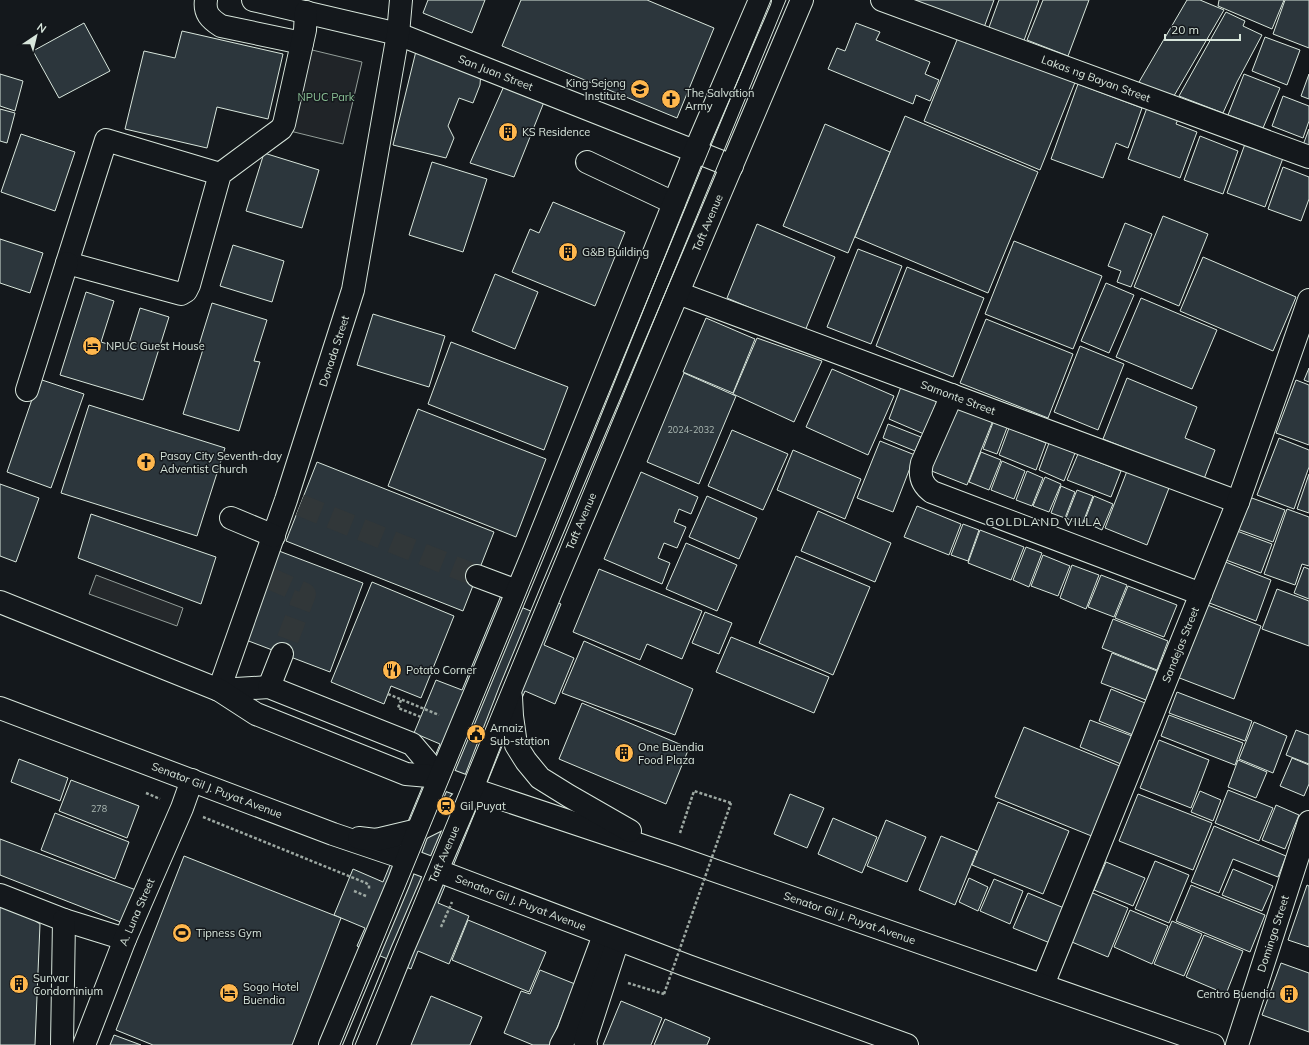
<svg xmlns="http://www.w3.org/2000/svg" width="1309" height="1045" font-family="Mulish,sans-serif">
<rect width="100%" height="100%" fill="#14181c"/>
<!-- green -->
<path fill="#202428" stroke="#939e99" d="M 308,49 L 362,62 L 343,144 L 290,131 Z"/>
<!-- parking -->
<path fill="#24282b" stroke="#939e99" d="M 96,575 L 183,608 L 177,626 L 89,594 Z"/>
<!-- building -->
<g fill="#2c363c" stroke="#d8e6dc">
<path d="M 428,0 L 485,0 L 472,33 L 423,13 Z"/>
<path d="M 521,0 L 647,0 L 714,28 L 677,118 L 502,46 Z"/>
<path d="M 895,0 L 994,0 L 982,33 Z"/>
<path d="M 999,0 L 1039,0 L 1023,43 L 988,30 Z"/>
<path d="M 1043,0 L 1089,0 L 1068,56 L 1027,40 Z"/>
<path d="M 1187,0 L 1200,0 L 1224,10 L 1171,101 L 1139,82 Z"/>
<path d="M 1219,0 L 1284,0 L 1272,29 L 1218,6 Z"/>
<path d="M 1285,0 L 1309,0 L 1309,48 L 1273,34 Z"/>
<path d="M 1226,12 L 1245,21 L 1243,26 L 1262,35 L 1237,82 L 1223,113 L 1179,96 Z"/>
<path d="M 84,23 L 110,71 L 59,98 L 33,51 Z"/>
<path d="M 856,23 L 880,32 L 876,40 L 930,62 L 925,74 L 939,80 L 930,101 L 916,95 L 913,104 L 828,69 L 837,48 L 845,51 Z"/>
<path d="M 182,31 L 283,54 L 268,119 L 217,107 L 207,148 L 125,129 L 144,51 L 175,58 Z"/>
<path d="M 959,35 L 1076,80 L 1040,170 L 924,121 Z"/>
<path d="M 1265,37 L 1300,50 L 1287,85 L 1252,71 Z"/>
<path d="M 417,47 L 481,71 L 480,85 L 473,103 L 459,98 L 448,126 L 454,138 L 446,158 L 393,145 Z"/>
<path d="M 0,74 L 23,81 L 15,111 L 0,106 Z"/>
<path d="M 1244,74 L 1280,88 L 1263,128 L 1228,115 Z"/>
<path d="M 1309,74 L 1309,99 L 1301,96 Z"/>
<path d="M 1078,84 L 1142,108 L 1128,148 L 1116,143 L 1103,178 L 1051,159 Z"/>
<path d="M 504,86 L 544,102 L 514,177 L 470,163 Z"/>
<path d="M 1283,96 L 1309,106 L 1309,121 L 1303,138 L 1272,126 Z"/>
<path d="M 1148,105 L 1179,117 L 1176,124 L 1197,132 L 1180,178 L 1128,159 Z"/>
<path d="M 0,109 L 15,113 L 7,143 L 0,141 Z"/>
<path d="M 905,116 L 1038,172 L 988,293 L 855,237 Z"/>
<path d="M 825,124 L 890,152 L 848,253 L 783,226 Z"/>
<path d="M 1309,129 L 1309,147 L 1303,145 Z"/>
<path d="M 21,134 L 75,152 L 55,211 L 1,192 Z"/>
<path d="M 1200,136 L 1238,151 L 1223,194 L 1184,180 Z"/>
<path d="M 1245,144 L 1283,158 L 1265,207 L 1227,193 Z"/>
<path d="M 264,153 L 319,170 L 302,228 L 246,211 Z"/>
<path d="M 432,162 L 487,179 L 463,252 L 409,235 Z"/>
<path d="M 1283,167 L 1309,177 L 1309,199 L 1301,221 L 1268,209 Z"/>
<path d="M 553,202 L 625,232 L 595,306 L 512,272 L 530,229 L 539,233 Z"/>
<path d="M 1163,216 L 1208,234 L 1179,306 L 1134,287 Z"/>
<path d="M 1125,223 L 1152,234 L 1131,287 L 1117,282 L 1121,271 L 1108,266 Z"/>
<path d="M 757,224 L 835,257 L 805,331 L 727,298 Z"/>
<path d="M 0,239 L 43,253 L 30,293 L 0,283 Z"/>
<path d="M 1014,241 L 1102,276 L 1073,349 L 985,314 Z"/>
<path d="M 233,245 L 284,261 L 272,302 L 220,286 Z"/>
<path d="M 858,249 L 902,266 L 871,344 L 827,327 Z"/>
<path d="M 1203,257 L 1296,297 L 1273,351 L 1180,311 Z"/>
<path d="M 907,267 L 984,298 L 953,377 L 876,346 Z"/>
<path d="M 495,274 L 538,292 L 515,349 L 472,331 Z"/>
<path d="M 1106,283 L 1134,295 L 1109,353 L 1081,341 Z"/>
<path d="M 86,292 L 114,301 L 101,342 L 127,350 L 140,308 L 169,317 L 143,400 L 60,375 Z"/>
<path d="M 1141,298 L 1217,330 L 1192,389 L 1116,357 Z"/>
<path d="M 212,303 L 267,320 L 254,361 L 260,362 L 239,431 L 183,414 L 204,346 L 199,345 Z"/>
<path d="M 373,314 L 445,336 L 429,387 L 357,365 Z"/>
<path d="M 706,318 L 755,339 L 733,393 L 683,372 Z"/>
<path d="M 986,319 L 1073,354 L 1048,418 L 960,383 Z"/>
<path d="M 757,338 L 822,361 L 794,422 L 733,394 Z"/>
<path d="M 451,342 L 568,387 L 544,450 L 428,404 Z"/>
<path d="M 1080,346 L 1124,364 L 1098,430 L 1054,412 Z"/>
<path d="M 1309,368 L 1309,382 L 1304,380 Z"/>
<path d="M 832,369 L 894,396 L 868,455 L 806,427 Z"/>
<path d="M 684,373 L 736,396 L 699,484 L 647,462 Z"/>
<path d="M 1127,378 L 1197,407 L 1185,438 L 1215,450 L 1204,479 L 1103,439 Z"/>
<path d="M 39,379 L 84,394 L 51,488 L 7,472 Z"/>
<path d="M 1296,380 L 1309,385 L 1309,445 L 1276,433 Z"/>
<path d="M 902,384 L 938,398 L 924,434 L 889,419 Z"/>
<path d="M 951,401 L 994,418 L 967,485 L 924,468 Z"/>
<path d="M 89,405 L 225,448 L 197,536 L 61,493 Z"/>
<path d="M 418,409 L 546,459 L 516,537 L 388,486 Z"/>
<path d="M 994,420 L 1008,425 L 997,454 L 983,449 Z"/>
<path d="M 888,424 L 921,437 L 915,451 L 883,438 Z"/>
<path d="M 1009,428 L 1046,443 L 1036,470 L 999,455 Z"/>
<path d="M 732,430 L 788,454 L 763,510 L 708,486 Z"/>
<path d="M 1279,438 L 1309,450 L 1309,467 L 1294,509 L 1257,495 Z"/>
<path d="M 880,441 L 915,455 L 893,512 L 857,498 Z"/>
<path d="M 1049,443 L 1075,453 L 1064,481 L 1039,470 Z"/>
<path d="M 793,450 L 861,479 L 845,519 L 777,490 Z"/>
<path d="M 981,452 L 1001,460 L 989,490 L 969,482 Z"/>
<path d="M 1078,454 L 1121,471 L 1111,497 L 1067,480 Z"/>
<path d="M 1002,461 L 1025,471 L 1014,499 L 991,490 Z"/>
<path d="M 317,462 L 494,532 L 463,611 L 286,541 Z"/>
<path d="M 1027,471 L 1043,478 L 1032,506 L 1016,500 Z"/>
<path d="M 1127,471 L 1169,488 L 1147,545 L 1105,528 Z"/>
<path d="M 641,472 L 698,497 L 691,514 L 679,509 L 674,522 L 686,527 L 677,548 L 664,543 L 658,558 L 670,563 L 662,584 L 604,559 Z"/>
<path d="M 1309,474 L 1309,513 L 1297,509 Z"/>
<path d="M 1045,477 L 1061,484 L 1049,512 L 1033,506 Z"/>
<path d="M 0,484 L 39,498 L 16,562 L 0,556 Z"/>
<path d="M 1061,486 L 1075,492 L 1065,518 L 1051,513 Z"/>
<path d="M 1077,490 L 1093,496 L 1082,525 L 1066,518 Z"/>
<path d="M 707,496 L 757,518 L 739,559 L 689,537 Z"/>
<path d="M 1094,496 L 1113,504 L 1102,530 L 1084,522 Z"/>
<path d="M 1249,497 L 1285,510 L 1273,542 L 1237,529 Z"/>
<path d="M 917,506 L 961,524 L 949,555 L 904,537 Z"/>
<path d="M 1287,509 L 1309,517 L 1309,566 L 1302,564 L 1295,585 L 1264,574 Z"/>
<path d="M 818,511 L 891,543 L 875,582 L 801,551 Z"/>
<path d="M 91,514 L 216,557 L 201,604 L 78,558 Z"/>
<path d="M 963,524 L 979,530 L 968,561 L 951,555 Z"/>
<path d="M 980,530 L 1024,547 L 1011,580 L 968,563 Z"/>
<path d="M 1237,531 L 1272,544 L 1261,573 L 1226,560 Z"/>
<path d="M 686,543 L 737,565 L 717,611 L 666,589 Z"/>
<path d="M 1026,547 L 1042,553 L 1029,587 L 1013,580 Z"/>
<path d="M 279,551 L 363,583 L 330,672 L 246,640 Z"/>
<path d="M 1043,555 L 1070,566 L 1058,596 L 1031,586 Z"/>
<path d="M 796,556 L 870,587 L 833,675 L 759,643 Z"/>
<path d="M 1223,561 L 1271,580 L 1256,621 L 1207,602 Z"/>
<path d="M 1072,565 L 1099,575 L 1086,609 L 1060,598 Z"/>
<path d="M 1304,567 L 1309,569 L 1309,599 L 1294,593 Z"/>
<path d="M 599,569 L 702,611 L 682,659 L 647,644 L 640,660 L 573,632 Z"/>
<path d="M 1101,575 L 1127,585 L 1114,617 L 1088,607 Z"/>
<path d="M 507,581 L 516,605 L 538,614 L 545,597 L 561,604 L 544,645 L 574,658 L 555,704 L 525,691 L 509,729 L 438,903 L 469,916 L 449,964 L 418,951 L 411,969 L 357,946 L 365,928 L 334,915 L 353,869 L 383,882 L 440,744 L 414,733 L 436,680 L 462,690 Z"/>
<path d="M 372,582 L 454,616 L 421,698 L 391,686 L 384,704 L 331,682 Z"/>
<path d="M 1128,586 L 1177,605 L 1164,637 L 1115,618 Z"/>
<path d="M 1277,589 L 1309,601 L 1309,646 L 1262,629 Z"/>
<path d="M 1205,604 L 1261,626 L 1234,699 L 1177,677 Z"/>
<path d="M 705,612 L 732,623 L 719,654 L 692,643 Z"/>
<path d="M 1113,619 L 1168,641 L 1157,670 L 1102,648 Z"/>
<path d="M 731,637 L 829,677 L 814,713 L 716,672 Z"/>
<path d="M 584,641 L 693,689 L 675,735 L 562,693 Z"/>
<path d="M 1112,653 L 1157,671 L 1146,700 L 1101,683 Z"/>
<path d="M 1111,689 L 1145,703 L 1133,735 L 1099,721 Z"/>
<path d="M 1177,692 L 1252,721 L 1245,741 L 1169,713 Z"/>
<path d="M 582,703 L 689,748 L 666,804 L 559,759 Z"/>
<path d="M 1169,715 L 1243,743 L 1235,765 L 1161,736 Z"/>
<path d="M 1090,720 L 1132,736 L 1121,764 L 1080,747 Z"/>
<path d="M 1254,722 L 1287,736 L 1273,773 L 1239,759 Z"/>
<path d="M 1024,727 L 1122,767 L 1094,837 L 995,797 Z"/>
<path d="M 1296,730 L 1309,735 L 1309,764 L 1286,755 Z"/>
<path d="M 1159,740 L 1209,760 L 1191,808 L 1140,788 Z"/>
<path d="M 1292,758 L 1309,765 L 1309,784 L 1304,796 L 1280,786 Z"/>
<path d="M 19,759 L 68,778 L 60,801 L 11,782 Z"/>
<path d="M 1238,760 L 1267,772 L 1256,798 L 1228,787 Z"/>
<path d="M 71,780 L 139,806 L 127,838 L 59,811 Z"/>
<path d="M 1228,790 L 1273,808 L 1259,841 L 1215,823 Z"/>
<path d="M 1200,791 L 1221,800 L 1213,821 L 1191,812 Z"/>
<path d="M 790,794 L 824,808 L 807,848 L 774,834 Z"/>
<path d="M 1138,794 L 1212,823 L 1193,870 L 1119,841 Z"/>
<path d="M 998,802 L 1069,831 L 1043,894 L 972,865 Z"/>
<path d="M 1276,805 L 1299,815 L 1285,849 L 1262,840 Z"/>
<path d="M 55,813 L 129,842 L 115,879 L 41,850 Z"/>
<path d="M 833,818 L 877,837 L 862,873 L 818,854 Z"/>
<path d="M 886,820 L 926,837 L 907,882 L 867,866 Z"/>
<path d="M 1214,826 L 1286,856 L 1278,877 L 1233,859 L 1219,893 L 1191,882 Z"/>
<path d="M 941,836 L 977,851 L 955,905 L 919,890 Z"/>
<path d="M 0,839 L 136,890 L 123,923 L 0,875 Z"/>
<path d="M 184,856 L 341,918 L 292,1045 L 153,1045 L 116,1030 Z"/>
<path d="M 1155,861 L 1189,875 L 1169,923 L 1135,909 Z"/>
<path d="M 1106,862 L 1145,878 L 1133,906 L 1094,890 Z"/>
<path d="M 1233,869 L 1273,886 L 1262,911 L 1222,895 Z"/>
<path d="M 969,878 L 988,887 L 978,911 L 959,902 Z"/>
<path d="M 994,879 L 1023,891 L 1010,924 L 980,911 Z"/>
<path d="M 1191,885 L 1265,915 L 1250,952 L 1176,921 Z"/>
<path d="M 1307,885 L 1309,886 L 1309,947 L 1288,940 Z"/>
<path d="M 1088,891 L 1128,908 L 1108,957 L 1067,940 Z"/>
<path d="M 1028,893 L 1064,908 L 1050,943 L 1013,928 Z"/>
<path d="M 4,901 L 40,924 L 35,1045 L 0,1045 L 0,903 Z"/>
<path d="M 1130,910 L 1168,926 L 1152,964 L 1114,947 Z"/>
<path d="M 468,920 L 546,952 L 529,992 L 452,960 Z"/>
<path d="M 1172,921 L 1202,934 L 1184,976 L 1154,964 Z"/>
<path d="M 1204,935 L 1243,951 L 1226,994 L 1186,977 Z"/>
<path d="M 1281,963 L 1309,973 L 1309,1032 L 1262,1015 Z"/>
<path d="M 540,970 L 575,984 L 550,1045 L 533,1045 L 504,1033 L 521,991 L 530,994 Z"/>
<path d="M 431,996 L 482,1017 L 470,1045 L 411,1045 Z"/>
<path d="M 621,1001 L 662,1018 L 651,1045 L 603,1045 Z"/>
<path d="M 665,1019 L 710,1038 L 707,1045 L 654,1045 Z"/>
<path d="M 114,1035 L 141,1045 L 110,1045 Z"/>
</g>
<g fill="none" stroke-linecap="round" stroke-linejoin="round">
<!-- minor-tunnel -->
<g stroke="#313739" stroke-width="22" stroke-dasharray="22 11" stroke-linecap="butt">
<path d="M 300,505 L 477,576"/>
<path d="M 269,578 L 305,594 L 282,654"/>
</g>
<!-- minor casing -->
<g stroke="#d8e6dc" stroke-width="24">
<g id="minor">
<path d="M 206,0 C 204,13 210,19 221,26 L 302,43"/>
<path id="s1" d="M 253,0 L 398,34 L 732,166"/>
<path d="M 401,0 L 398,34 L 353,290 L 286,500 L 219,690 L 269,687 L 412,744 L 440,777"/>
<path id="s2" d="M 882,0 L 1309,157"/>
<path d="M 587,162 L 674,203"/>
<path d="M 220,174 L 106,140 L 67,263 L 181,294 L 186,291 L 189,285 L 220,174 L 281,129 L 284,124 L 305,30 L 306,12"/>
<path id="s3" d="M 678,293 L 1238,502"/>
<path d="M 27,390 L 67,263"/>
<path d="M 952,395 L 922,463 C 919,475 921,484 932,492 L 1201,594"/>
<path d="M 231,518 L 274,536"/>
<path d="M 477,576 L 517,591"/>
<path d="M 269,687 L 282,654"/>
<path d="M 0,895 L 64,920 L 125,939"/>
<path id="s4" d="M 1043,985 L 1238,502 L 1309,300"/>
<path d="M 62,1045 L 64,920"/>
<path id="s5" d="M 84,1045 L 125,939 L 182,808 L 192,780"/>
<path d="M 561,1045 L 568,1032 L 604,935"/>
<path d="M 586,1045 L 585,1041 L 618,940"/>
<path id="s6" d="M 1237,1045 L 1309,822"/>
</g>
</g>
<!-- major casing -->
<g stroke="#d8e6dc" stroke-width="24">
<g id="major">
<path id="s7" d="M 0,602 L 219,690 L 256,714 L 406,774 L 440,777 L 472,789 L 673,856 L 1213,1045"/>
<path d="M 511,697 L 512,716 L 516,745 L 526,761 L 540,778 L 569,796 L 630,831"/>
<path id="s8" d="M 0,708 L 333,834 L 407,859 L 688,966 L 907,1045"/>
<path d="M 359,838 L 376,840 L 418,830 L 438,820 L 457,806 L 466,796"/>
<path d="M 330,1045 L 399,881 L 418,830 L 534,551 L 695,151 L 760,0"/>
<path id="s9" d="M 364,1045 L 402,951 L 472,789 L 510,691 L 553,587 L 802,0"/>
</g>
</g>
<!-- path -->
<g stroke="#9da8a2" stroke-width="2.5" stroke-dasharray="3 2" stroke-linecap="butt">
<path d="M 388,694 L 439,715"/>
<path d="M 401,700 L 398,708 L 421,717"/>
<path d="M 146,793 L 160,799"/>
<path d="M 203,817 L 366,883 L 369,885 L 369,889"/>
<path d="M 680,833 L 694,791 L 731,803"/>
<path d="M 354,891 L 366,896"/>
<path d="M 441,927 L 452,902"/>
<path d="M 628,983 L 664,994"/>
</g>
<!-- minor -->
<use href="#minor" stroke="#14181c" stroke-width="22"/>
<!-- major -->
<use href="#major" stroke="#14181c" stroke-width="22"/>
<!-- tram -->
<g stroke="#d8e6dc" stroke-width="1">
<path d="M 340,1045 L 771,0"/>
<path d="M 355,1045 L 786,0"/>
</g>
<!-- path-bridge -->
<path stroke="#9da8a2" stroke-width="2.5" stroke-dasharray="3 2" stroke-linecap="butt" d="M 664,994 L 731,803"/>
</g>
<!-- icons -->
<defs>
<g id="school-disc" transform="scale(1)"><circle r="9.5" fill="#ffb74d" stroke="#14181c"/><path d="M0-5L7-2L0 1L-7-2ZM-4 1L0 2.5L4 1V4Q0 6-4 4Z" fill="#111"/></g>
<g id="church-disc" transform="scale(1)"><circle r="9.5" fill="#ffb74d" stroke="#14181c"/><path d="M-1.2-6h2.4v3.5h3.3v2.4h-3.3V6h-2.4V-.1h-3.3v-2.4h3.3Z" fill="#111"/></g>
<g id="building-disc" transform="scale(1)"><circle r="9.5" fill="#ffb74d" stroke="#14181c"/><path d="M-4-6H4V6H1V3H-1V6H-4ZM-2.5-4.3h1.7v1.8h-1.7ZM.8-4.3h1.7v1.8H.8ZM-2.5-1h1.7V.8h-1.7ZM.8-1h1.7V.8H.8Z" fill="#111"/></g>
<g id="hotel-disc" transform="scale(1)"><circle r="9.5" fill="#ffb74d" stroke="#14181c"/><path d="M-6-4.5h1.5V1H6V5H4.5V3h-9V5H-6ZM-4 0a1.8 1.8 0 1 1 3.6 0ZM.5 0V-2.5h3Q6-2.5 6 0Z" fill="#111"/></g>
<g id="restaurant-disc" transform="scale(1)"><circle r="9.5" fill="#ffb74d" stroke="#14181c"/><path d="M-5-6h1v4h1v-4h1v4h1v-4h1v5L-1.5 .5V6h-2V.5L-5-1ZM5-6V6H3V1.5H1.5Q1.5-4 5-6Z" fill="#111"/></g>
<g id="civic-disc" transform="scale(1)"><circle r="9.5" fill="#ffb74d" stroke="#14181c"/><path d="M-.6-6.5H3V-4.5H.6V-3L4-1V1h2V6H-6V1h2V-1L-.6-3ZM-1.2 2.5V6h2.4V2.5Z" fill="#111"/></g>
<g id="station-disc" transform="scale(1)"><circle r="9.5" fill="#ffb74d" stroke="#14181c"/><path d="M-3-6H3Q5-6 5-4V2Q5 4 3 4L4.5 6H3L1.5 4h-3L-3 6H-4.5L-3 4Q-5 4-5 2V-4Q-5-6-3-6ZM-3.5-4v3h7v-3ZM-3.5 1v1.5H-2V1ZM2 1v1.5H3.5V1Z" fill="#111"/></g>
<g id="stadium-disc" transform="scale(1)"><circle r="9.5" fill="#ffb74d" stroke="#14181c"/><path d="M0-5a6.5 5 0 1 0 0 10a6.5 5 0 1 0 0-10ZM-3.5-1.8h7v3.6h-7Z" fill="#111"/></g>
</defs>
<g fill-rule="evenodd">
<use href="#school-disc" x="640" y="89"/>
<use href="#church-disc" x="671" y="99"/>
<use href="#building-disc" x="508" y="132"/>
<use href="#building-disc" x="568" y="252"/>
<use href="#hotel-disc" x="92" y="346"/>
<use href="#church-disc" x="146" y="462"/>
<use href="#restaurant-disc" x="392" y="670"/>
<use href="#civic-disc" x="476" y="734"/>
<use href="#building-disc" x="624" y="753"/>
<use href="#station-disc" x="446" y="806"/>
<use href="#stadium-disc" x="182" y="933"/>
<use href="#building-disc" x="19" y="984"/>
<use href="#hotel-disc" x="229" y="993"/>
<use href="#building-disc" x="1289" y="994"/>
</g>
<g text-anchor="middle" stroke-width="3" stroke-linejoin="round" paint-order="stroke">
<!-- number labels -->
<g font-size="9" fill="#adbab4">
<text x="691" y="433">2024-2032</text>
<text x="99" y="812">278</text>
</g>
<!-- street labels -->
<g font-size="11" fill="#d8e6dc" stroke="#14181c">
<text dy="4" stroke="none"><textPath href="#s1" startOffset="254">San Juan Street</textPath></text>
<text dy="4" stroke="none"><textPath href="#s2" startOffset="228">Lakas ng Bayan Street</textPath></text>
<text dy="4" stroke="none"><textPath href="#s9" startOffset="891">Taft Avenue</textPath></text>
<text transform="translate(334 351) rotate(-72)" y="4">Donada Street</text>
<text dy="4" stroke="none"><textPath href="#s3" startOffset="299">Samonte Street</textPath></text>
<text dy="4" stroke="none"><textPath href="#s9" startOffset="567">Taft Avenue</textPath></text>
<text dy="4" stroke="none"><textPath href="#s4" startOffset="367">Sandejas Street</textPath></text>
<text dy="4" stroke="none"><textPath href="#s8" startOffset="232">Senator Gil J. Puyat Avenue</textPath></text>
<text dy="4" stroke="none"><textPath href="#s9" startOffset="207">Taft Avenue</textPath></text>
<text dy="4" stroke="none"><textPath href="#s8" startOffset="556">Senator Gil J. Puyat Avenue</textPath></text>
<text dy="4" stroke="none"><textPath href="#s5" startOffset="143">A. Luna Street</textPath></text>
<text dy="4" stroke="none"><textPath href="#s7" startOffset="909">Senator Gil J. Puyat Avenue</textPath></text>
<text dy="4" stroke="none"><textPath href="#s6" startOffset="117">Dominga Street</textPath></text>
</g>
<!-- poi labels -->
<g font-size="11" fill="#d8e6dc" stroke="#14181c" text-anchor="start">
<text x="626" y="87" text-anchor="end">King Sejong<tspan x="626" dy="13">Institute</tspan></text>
<text x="685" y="97">The Salvation<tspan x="685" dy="13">Army</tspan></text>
<text x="522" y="136">KS Residence</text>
<text x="582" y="256">G&amp;B Building</text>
<text x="106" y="350">NPUC Guest House</text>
<text x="160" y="460">Pasay City Seventh-day<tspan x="160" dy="13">Adventist Church</tspan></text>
<text x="406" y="674">Potato Corner</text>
<text x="490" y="732">Arnaiz<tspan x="490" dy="13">Sub-station</tspan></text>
<text x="638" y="751">One Buendia<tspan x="638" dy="13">Food Plaza</tspan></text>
<text x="460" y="810">Gil Puyat</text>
<text x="196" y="937">Tipness Gym</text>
<text x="33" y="982">Sunvar<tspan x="33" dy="13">Condominium</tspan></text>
<text x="243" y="991">Sogo Hotel<tspan x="243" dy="13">Buendia</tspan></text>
<text x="1275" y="998" text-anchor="end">Centro Buendia</text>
</g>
<!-- park labels -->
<g font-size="11" fill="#8ac095" stroke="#14181c">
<text x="326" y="101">NPUC Park</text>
</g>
<!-- neighbourhood labels -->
<g font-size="12" letter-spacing="1" fill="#d8e6dc" stroke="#14181c">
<text x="1044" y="526">GOLDLAND VILLA</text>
</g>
</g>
<!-- north arrow -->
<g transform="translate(36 36) rotate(35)" stroke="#14181c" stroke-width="3" paint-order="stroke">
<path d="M0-3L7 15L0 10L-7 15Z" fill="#d8e6dc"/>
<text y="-6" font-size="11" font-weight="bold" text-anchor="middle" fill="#d8e6dc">N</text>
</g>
<!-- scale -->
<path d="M1165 34v6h75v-6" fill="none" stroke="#d8e6dc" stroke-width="2"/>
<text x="1171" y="34" font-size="12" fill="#d8e6dc" stroke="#14181c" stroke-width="3" paint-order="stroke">20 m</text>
</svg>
